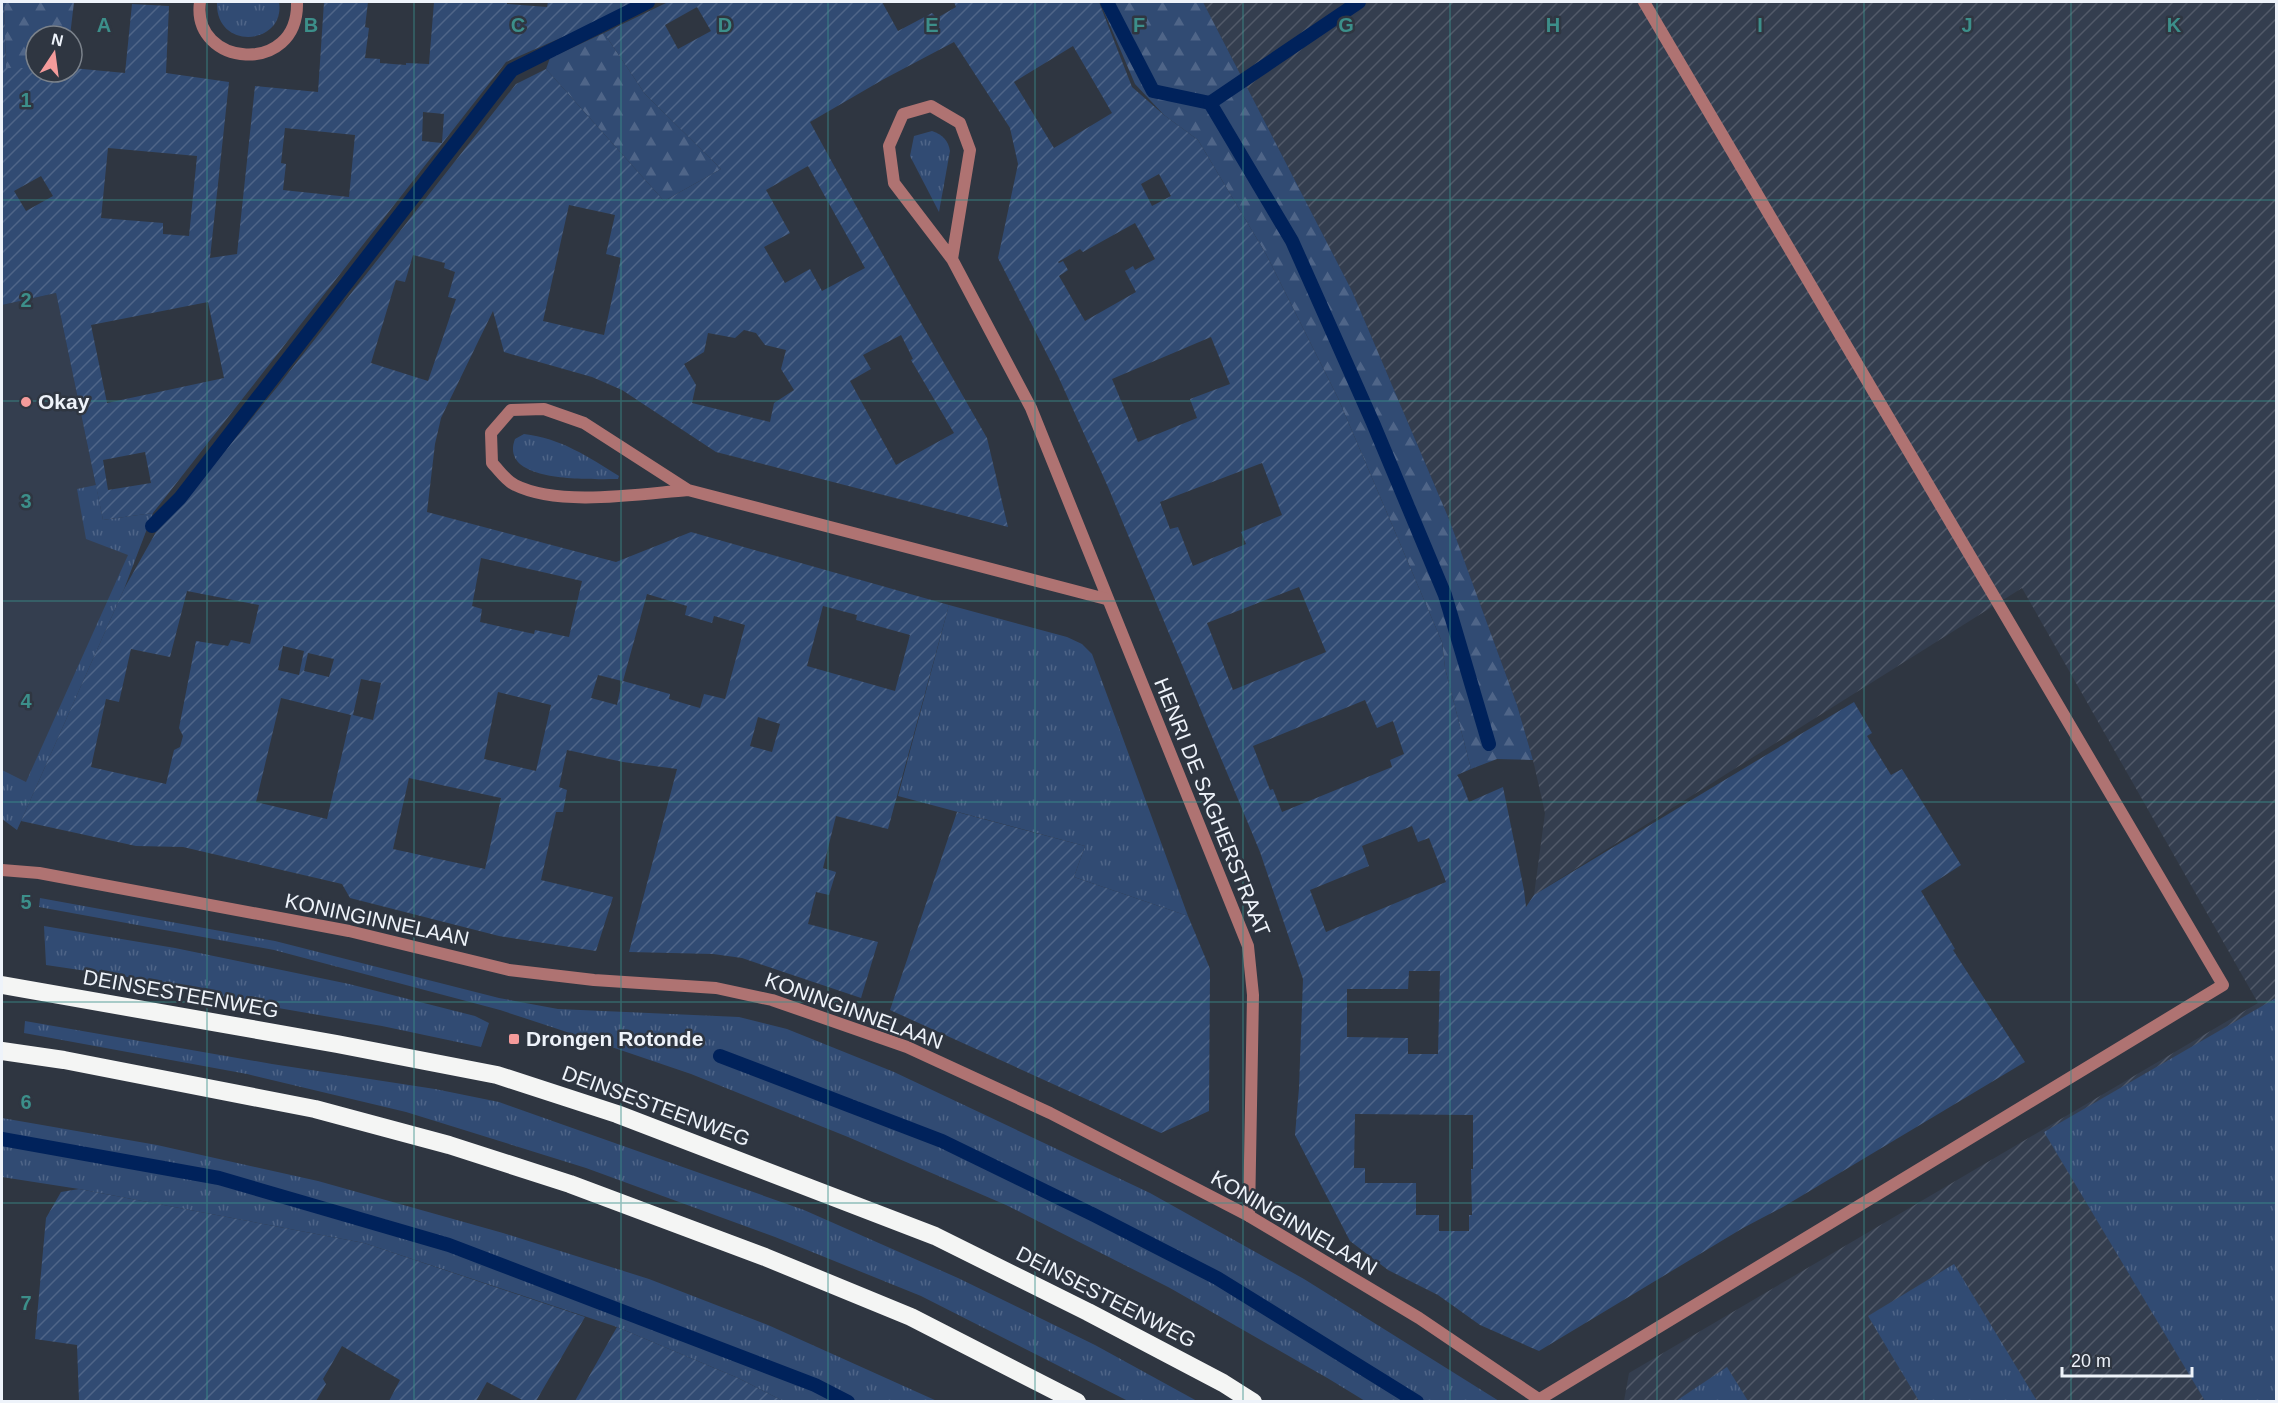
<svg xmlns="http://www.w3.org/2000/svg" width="2278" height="1403" font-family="Arial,sans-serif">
<defs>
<pattern id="industrial-furrows" width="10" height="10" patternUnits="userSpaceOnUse" patternTransform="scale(1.5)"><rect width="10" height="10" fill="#343e4f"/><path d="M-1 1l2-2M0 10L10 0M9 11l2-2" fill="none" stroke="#525a69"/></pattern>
<pattern id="grass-tufts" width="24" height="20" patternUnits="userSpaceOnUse" patternTransform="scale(1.5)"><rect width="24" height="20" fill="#314b73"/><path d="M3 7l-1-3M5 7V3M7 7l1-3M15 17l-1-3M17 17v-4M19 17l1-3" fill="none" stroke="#4f6588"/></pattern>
<pattern id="forest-firs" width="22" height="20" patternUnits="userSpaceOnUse" patternTransform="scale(1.5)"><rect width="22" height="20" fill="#314b73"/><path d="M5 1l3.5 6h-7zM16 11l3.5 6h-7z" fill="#4f6588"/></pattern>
<pattern id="garden-furrows" width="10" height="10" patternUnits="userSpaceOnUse" patternTransform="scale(1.5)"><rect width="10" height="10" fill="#314b73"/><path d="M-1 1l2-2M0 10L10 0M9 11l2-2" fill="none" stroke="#4f6588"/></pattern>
</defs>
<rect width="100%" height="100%" fill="#2f3641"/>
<!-- built -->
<path fill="#343e4f" d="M 56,293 L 103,520 L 153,513 L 124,589 L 17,830 L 2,818 L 2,305 Z"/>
<!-- industrial -->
<path fill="url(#industrial-furrows)" d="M 1203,2 L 2276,2 L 2276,1401 L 1624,1401 L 1629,1373 L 2258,1003 L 2022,588 L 1534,895 L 1545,813 L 1533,760 L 1517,705 L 1449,519 L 1352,291 Z"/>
<!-- grass -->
<g fill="url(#grass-tufts)">
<path d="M 217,2 L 279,2 C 286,45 215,52 217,2 Z"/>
<path d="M 932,131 C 943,135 948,140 950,151 L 939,212 L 910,156 L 914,136 Z"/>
<path d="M 524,434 C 560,438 589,457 619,476 L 618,479 C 592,479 498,484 515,439 Z"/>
<path d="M 96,485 L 103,520 L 153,513 L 124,589 L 17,830 L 2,819 L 2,770 L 26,782 L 128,555 L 86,539 L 77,489 Z"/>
<path d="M 949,605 L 1067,637 L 1082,644 L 1092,654 L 1188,916 L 1074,877 L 1085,846 L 898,796 Z"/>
<path d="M 40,898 L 275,941 L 499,998 L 558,1009 L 739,1017 L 787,1029 L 894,1072 L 1150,1193 L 1304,1279 L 1499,1401 L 1365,1401 L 1329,1379 L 1170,1288 L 1006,1205 L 848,1137 L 691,1074 L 588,1039 L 500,1010 L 274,950 L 39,907 Z"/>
<path d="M 44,926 L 175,948 L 349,984 L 475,1016 L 489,1023 L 481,1047 L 382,1026 L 261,1005 L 134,978 L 46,965 Z"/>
<path d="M 2276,998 L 2276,1401 L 2205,1401 L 2044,1132 Z"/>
<path d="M 25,1021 L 272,1064 L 435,1089 L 499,1102 L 804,1210 L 958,1278 L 1095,1345 L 1197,1401 L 1128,1401 L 921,1296 L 775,1237 L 586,1168 L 406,1112 L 247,1074 L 24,1033 Z"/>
<path d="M 2,1118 L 157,1145 L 318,1181 L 503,1233 L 649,1279 L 768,1325 L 937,1401 L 783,1401 L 738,1378 L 617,1327 L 364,1243 L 79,1189 L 2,1177 Z"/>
<path d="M 1954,1264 L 2037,1401 L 1919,1401 L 1868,1316 Z"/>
<path d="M 1727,1367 L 1748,1401 L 1676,1401 Z"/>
</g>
<!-- forest -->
<g fill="url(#forest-firs)">
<path d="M 4,2 L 74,2 L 70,36 L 36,36 L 36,68 L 6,68 Z"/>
<path d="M 1100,2 L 1203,2 L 1352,291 L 1449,519 L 1517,705 L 1533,760 L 1497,759 L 1471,769 L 1445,668 L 1442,642 L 1338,398 L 1266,254 L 1198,140 L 1164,115 L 1135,84 Z"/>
<path d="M 604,33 L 645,94 L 721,169 L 664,201 L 546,69 L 550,58 Z"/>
</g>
<!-- garden -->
<g fill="url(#garden-furrows)" fill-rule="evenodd">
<path d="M 2,2 L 4,2 L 6,68 L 36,68 L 36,72 L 72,72 L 72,68 L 125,73 L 132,4 L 169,6 L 166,73 L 229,82 L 210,258 L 237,254 L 255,86 L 318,92 L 324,2 L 368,2 L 365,27 L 369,28 L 365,58 L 380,59 L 380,63 L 406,65 L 406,63 L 429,64 L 434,2 L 507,2 L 507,4 L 547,7 L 548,2 L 635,2 L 572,33 L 506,62 L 153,513 L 103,520 L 56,293 L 2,305 ZM 423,112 L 444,114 L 442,143 L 422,141 ZM 285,128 L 355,135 L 349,197 L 283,190 L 286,164 L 281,163 ZM 108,148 L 197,156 L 189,236 L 163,234 L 163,223 L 101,218 ZM 41,176 L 53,196 L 26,211 L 14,191 ZM 208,302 L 224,378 L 107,403 L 91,325 ZM 145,452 L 151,483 L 108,490 L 103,460 Z"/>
<path d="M 668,2 L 882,2 L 898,31 L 932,13 L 937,18 L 956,7 L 954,2 L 1099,2 L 1132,87 L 1164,115 L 1198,140 L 1266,254 L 1338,398 L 1442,642 L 1445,668 L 1471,769 L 1457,775 L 1461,781 L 1469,802 L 1503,787 L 1524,890 L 1526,907 L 1534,895 L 1854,702 L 1872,733 L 1867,736 L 1891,775 L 1902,769 L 1961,865 L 1921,891 L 1955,949 L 1953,950 L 2025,1062 L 1783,1207 L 1743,1228 L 1539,1351 L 1480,1325 L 1438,1295 L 1388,1270 L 1350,1241 L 1295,1135 L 1299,1088 L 1303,979 L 1260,852 L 1108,487 L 1058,376 L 998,258 L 1018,164 L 1010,128 L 954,42 L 884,79 L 810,122 L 900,286 L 987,438 L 1008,527 L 716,452 L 622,390 L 592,377 L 504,352 L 493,311 L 441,418 L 435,444 L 427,512 L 616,562 L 691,532 L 949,605 L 888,829 L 836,816 L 823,868 L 836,872 L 829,895 L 816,892 L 808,924 L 878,942 L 861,998 L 742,958 L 713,954 L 629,952 L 677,769 L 623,762 L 567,750 L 559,787 L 567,790 L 563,812 L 556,812 L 541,880 L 613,897 L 596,951 L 499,936 L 350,898 L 342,884 L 183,847 L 136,846 L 21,821 L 124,589 L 156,532 L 175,512 L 278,386 L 516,84 L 546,69 L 664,201 L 721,169 L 645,94 L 604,33 ZM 697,7 L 711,31 L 678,49 L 665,25 ZM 1073,46 L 1112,113 L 1054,148 L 1014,82 ZM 808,166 L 865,268 L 822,291 L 810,269 L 785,283 L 764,247 L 790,233 L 766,190 ZM 1159,174 L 1171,196 L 1152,206 L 1141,184 ZM 569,205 L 615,215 L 606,254 L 621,258 L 604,335 L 543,321 ZM 1135,223 L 1155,259 L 1135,270 L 1133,266 L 1125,271 L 1136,292 L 1085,321 L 1059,276 L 1068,270 L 1063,261 L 1059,263 L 1058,262 L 1080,249 L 1083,252 ZM 413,255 L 445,263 L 444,268 L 455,272 L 448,297 L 456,299 L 428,381 L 371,363 L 396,280 L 405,282 ZM 744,330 L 756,333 L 765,345 L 786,350 L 781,369 L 794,390 L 774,403 L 770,422 L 692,403 L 696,385 L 684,364 L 704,352 L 708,333 L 735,338 ZM 901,335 L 913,359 L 911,360 L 954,433 L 896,465 L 850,381 L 871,369 L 863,355 ZM 1211,337 L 1230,384 L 1190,399 L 1197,418 L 1138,442 L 1112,379 ZM 1262,463 L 1282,515 L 1241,532 L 1246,544 L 1193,566 L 1178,527 L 1170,529 L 1160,502 ZM 481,558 L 582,581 L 569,637 L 535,630 L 534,634 L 480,622 L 482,609 L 472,606 ZM 1299,587 L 1326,652 L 1233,690 L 1207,623 ZM 187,591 L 259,605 L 250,644 L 231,640 L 228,646 L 196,641 L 179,728 L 183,736 L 180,747 L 174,750 L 166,784 L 91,767 L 106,699 L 119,702 L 131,649 L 170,657 ZM 647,594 L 687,606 L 685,615 L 712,623 L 714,616 L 745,625 L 725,699 L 704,694 L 700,708 L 669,699 L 670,694 L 623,681 ZM 823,606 L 857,615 L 856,620 L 910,635 L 895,691 L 807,666 ZM 283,646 L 304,651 L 299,675 L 278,670 ZM 308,653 L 334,659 L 329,677 L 304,671 ZM 598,675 L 622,681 L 617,705 L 591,698 ZM 361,679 L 381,683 L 373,720 L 353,715 ZM 498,692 L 551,705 L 536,771 L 484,759 ZM 281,698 L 351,715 L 327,819 L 256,802 ZM 1365,700 L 1377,728 L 1393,721 L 1404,754 L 1390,760 L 1392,767 L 1282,812 L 1273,789 L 1270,790 L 1253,746 ZM 758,717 L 780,724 L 772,752 L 750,746 ZM 409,778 L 501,798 L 485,869 L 393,849 ZM 1412,826 L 1418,842 L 1429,838 L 1446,882 L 1326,932 L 1310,890 L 1369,866 L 1362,846 ZM 1409,971 L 1440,971 L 1438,1054 L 1408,1054 L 1408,1038 L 1347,1037 L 1347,989 L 1408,989 ZM 1355,1114 L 1473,1115 L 1473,1169 L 1471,1169 L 1472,1215 L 1469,1215 L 1469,1231 L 1439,1231 L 1439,1215 L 1416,1215 L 1416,1183 L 1365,1183 L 1365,1168 L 1354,1168 Z"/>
<path d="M 957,812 L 1085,846 L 1074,877 L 1188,916 L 1210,969 L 1209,1111 L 1161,1133 L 890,1010 Z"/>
<path d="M 79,1189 L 364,1243 L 585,1317 L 536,1401 L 524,1401 L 487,1382 L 476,1401 L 389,1401 L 400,1380 L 342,1346 L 323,1379 L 326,1384 L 316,1401 L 79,1401 L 77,1345 L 35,1339 L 46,1218 L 61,1192 Z"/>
<path d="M 617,1327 L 738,1378 L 783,1401 L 575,1401 Z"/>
</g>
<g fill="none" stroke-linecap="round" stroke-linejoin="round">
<!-- stream -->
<g stroke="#00225b" stroke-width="14">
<path d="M 1107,2 L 1153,91 L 1210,103"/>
<path d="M 1359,2 L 1210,103 L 1292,241 L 1373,423 L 1445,595 L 1489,744"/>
<path d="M 152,526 L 180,498 L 512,70 L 648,2"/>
<path d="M 720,1056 L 942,1141 L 1094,1215 L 1217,1278 L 1417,1402"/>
<path d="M 2,1139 L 219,1178 L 449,1245 L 815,1385 L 848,1402"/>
</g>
<!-- street -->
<g stroke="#af7372" stroke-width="12">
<path d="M 200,2 C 191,67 299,77 297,2"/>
<path d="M 952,259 L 894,183 L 889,146 L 903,114 L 931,106 L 960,123 L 970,150 L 952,259 L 1031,408 L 1248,946 L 1253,995 L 1249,1216"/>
<path d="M 688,490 C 639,494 559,507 515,485 C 506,481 499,470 492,463 L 491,433 L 511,410 L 544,409 L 584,423 L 688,490 L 1106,599"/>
<path d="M 2,870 L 39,873 L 349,931 L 509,970 L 594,980 L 716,988 L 772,1000 L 907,1047 L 1050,1113 L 1249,1216 L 1419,1318 L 1543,1402"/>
<path d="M 1540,1399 L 2223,985 L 1644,2"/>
</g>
<!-- highway -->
<g stroke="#f4f5f4" stroke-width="18">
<path d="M 2,985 L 337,1044 L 497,1075 L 617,1114 L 935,1236 L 1088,1312 L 1223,1383 L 1253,1402"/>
<path d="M 2,1051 L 64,1060 L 315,1109 L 449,1145 L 570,1184 L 765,1257 L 911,1317 L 1077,1402"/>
</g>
</g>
<!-- grid -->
<path fill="none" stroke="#3c8f8a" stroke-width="1.5" stroke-opacity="0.55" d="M 207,2 L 207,1402M 414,2 L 414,1402M 621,2 L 621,1402M 828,2 L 828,1402M 1035,2 L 1035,1402M 1243,2 L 1243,1402M 1450,2 L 1450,1402M 1657,2 L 1657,1402M 1864,2 L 1864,1402M 2071,2 L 2071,1402M 2,200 L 2276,200M 2,401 L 2276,401M 2,601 L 2276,601M 2,802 L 2276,802M 2,1002 L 2276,1002M 2,1203 L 2276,1203"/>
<!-- markers -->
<g fill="#f59b9b" stroke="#2f3641" stroke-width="2">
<circle cx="26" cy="402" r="6"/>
<rect x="508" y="1033" width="12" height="12" rx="3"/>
</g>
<g text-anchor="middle" stroke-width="5" stroke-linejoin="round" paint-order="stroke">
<!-- poi labels -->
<g font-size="21" font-weight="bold" fill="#eef3fa" stroke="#2f3641" text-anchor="start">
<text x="38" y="409">Okay</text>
<text x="526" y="1046">Drongen Rotonde</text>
</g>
<!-- street labels -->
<g font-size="21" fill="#eef3fa" stroke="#2f3641">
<text transform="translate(1212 807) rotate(68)" y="7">HENRI DE SAGHERSTRAAT</text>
<text transform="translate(377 920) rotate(12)" y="7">KONINGINNELAAN</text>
<text transform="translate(181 994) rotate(10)" y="7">DEINSESTEENWEG</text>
<text transform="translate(854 1011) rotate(20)" y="7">KONINGINNELAAN</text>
<text transform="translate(656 1106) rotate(20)" y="7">DEINSESTEENWEG</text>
<text transform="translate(1294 1223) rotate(30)" y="7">KONINGINNELAAN</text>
<text transform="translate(1106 1297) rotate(27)" y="7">DEINSESTEENWEG</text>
</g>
</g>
<g font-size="20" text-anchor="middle" font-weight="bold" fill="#3c8f8a" stroke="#2f3641" stroke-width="5" stroke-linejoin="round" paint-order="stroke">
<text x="104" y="32">A</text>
<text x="311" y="32">B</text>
<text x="518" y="32">C</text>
<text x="725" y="32">D</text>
<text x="932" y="32">E</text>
<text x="1139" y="32">F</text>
<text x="1346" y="32">G</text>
<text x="1553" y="32">H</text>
<text x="1760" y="32">I</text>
<text x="1967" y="32">J</text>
<text x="2174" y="32">K</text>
<text x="26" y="107">1</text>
<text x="26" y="307">2</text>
<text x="26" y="508">3</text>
<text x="26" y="708">4</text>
<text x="26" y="909">5</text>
<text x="26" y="1109">6</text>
<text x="26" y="1310">7</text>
</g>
<!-- border -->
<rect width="2278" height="1403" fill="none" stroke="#eef3fa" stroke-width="6"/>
<!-- north arrow -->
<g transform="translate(54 54) rotate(13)"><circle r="28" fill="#2f3641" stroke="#7b828b" stroke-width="1.5"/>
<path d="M0-4.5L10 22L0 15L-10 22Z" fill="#f59b9b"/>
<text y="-9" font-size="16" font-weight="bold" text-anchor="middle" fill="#eef3fa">N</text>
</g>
<!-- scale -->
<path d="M2062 1367v9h130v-9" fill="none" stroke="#eef3fa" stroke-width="3"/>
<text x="2071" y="1367" font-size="18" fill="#eef3fa" stroke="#2f3641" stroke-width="4.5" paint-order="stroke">20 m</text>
</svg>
